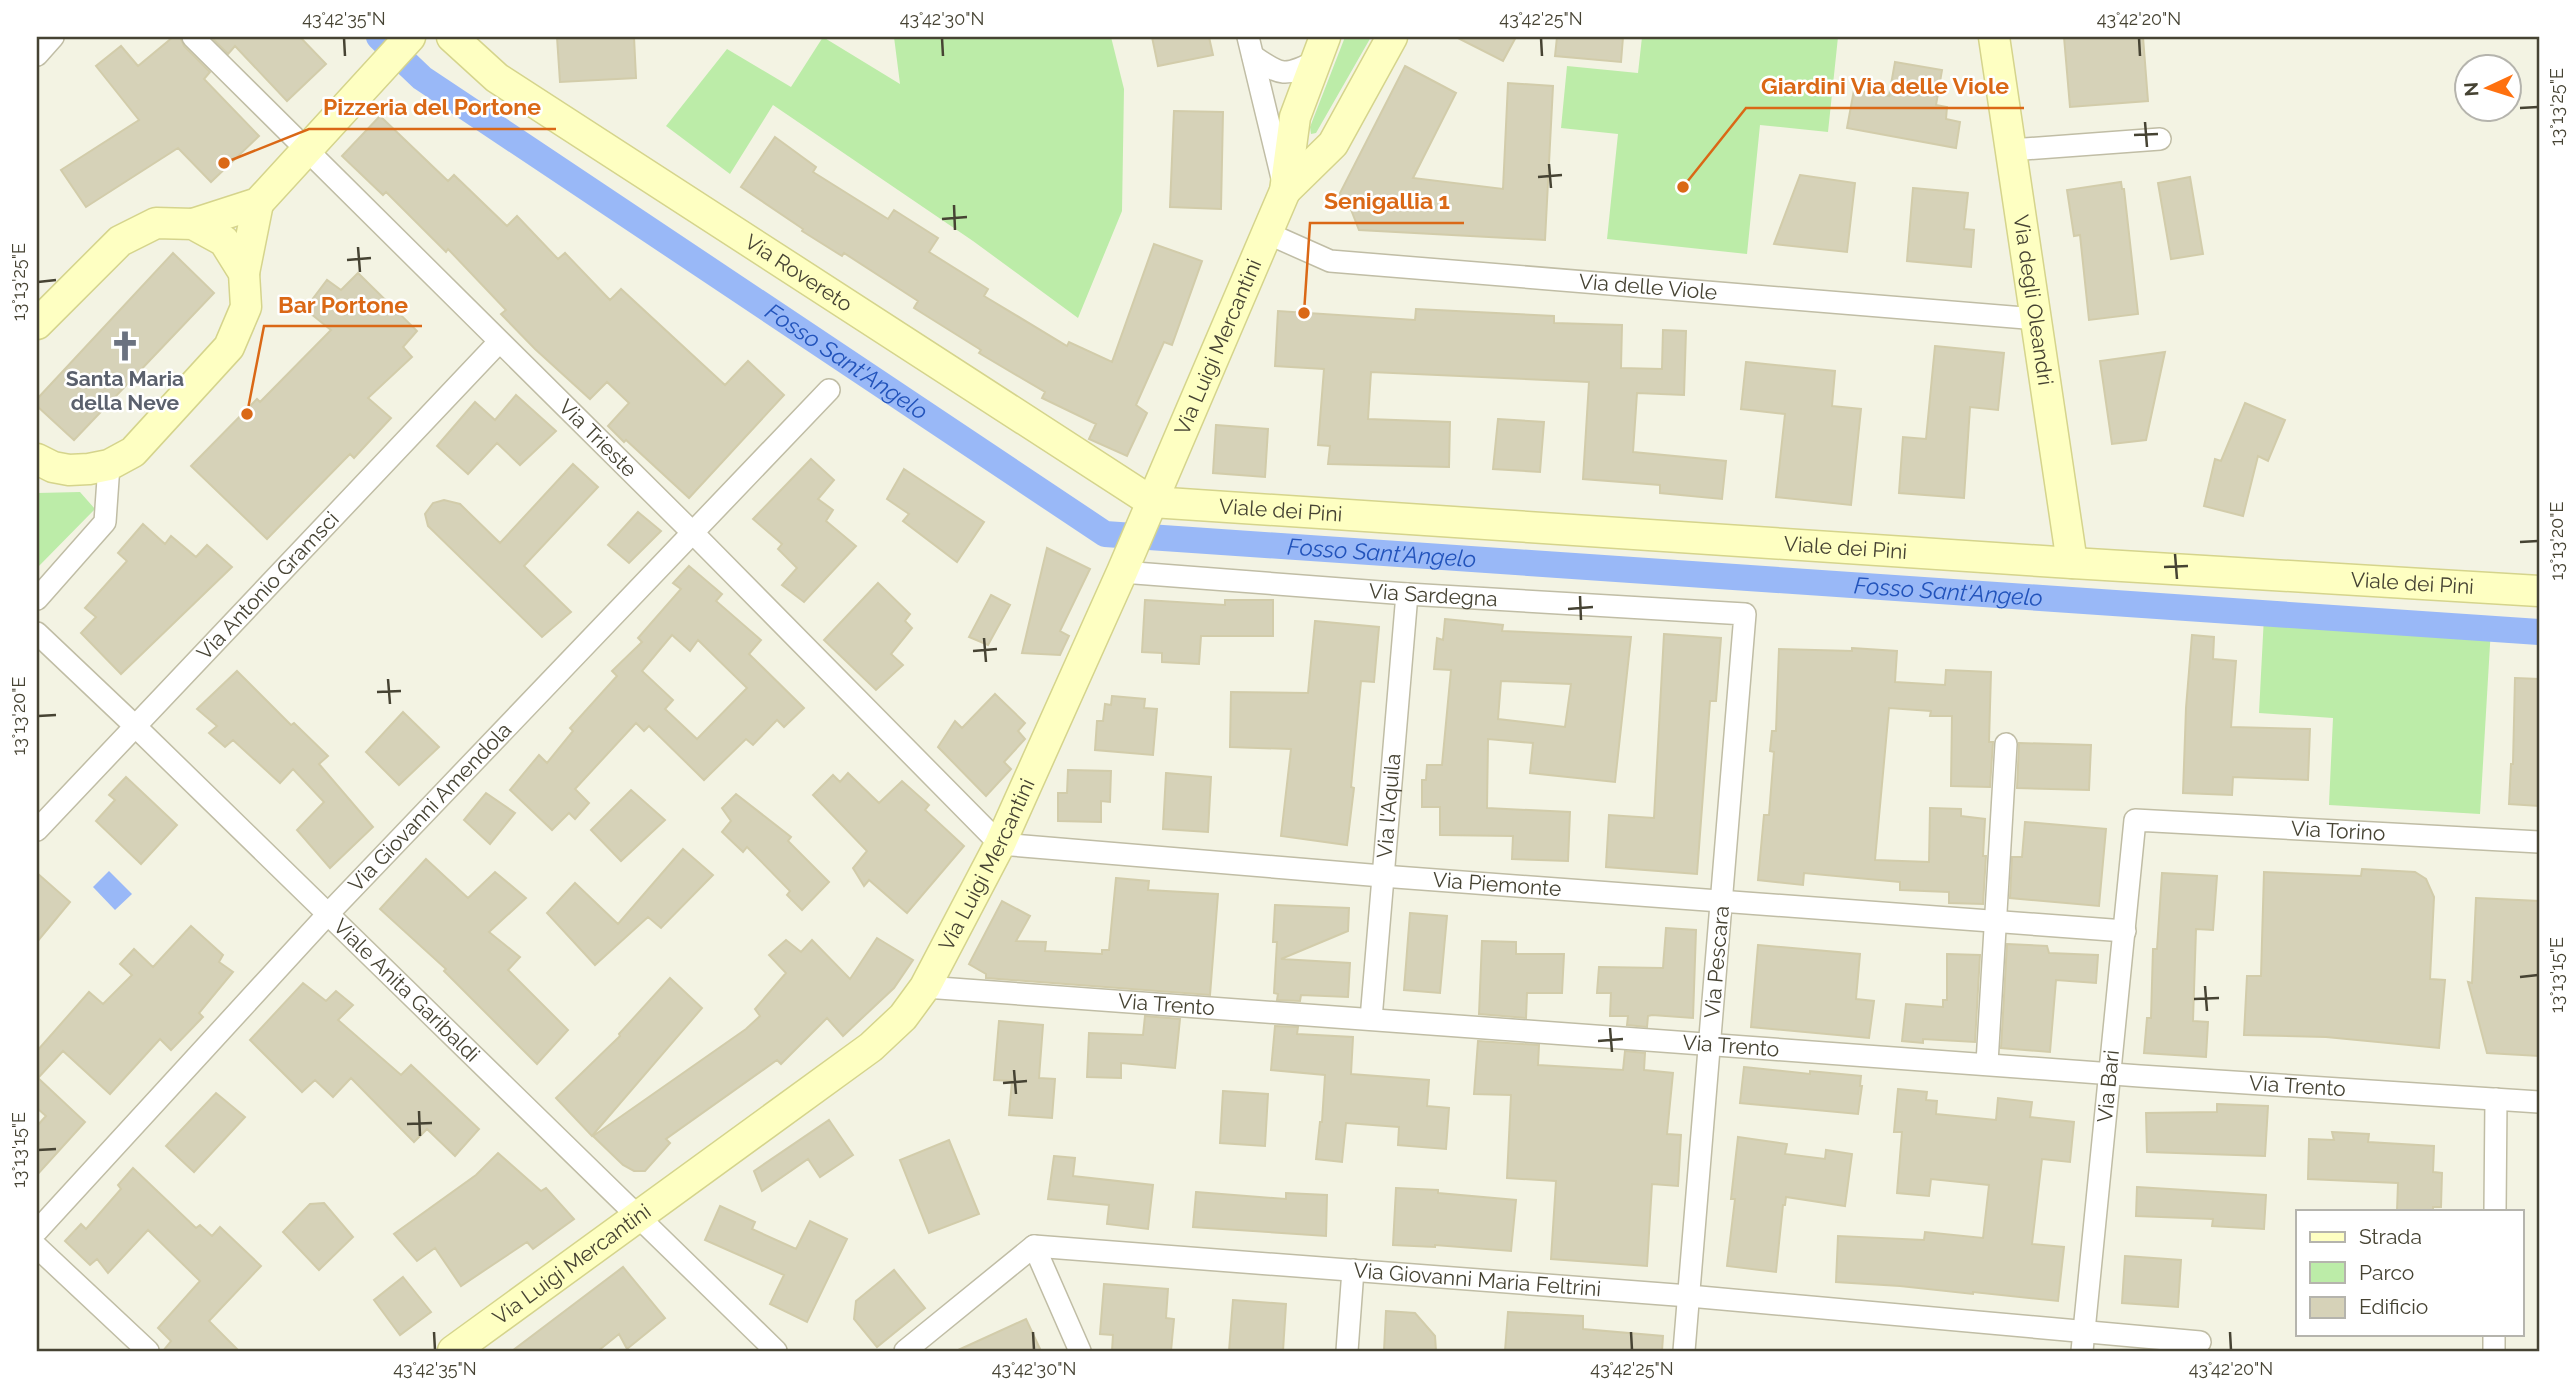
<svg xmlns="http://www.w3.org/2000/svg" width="2576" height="1388" viewBox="0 0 2576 1388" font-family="Raleway,sans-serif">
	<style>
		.green { fill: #bceca8 }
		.water { fill: #99b8f7 }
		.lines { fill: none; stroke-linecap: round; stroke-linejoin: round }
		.canal { stroke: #99b8f7; stroke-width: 26 }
		.building { fill: #d6d2b8; stroke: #d2ccaa; stroke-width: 2; fill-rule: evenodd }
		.street-casing { stroke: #c0bda5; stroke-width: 24 }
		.secondary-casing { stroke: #d5d48c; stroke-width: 33 }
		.street { stroke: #fff; stroke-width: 21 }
		.secondary { stroke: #feffc2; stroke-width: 30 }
		.ticks { fill: none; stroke: #464333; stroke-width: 2.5 }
		.labels { text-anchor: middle; stroke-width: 5; stroke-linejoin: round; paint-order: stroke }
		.street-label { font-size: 21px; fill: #464333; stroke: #fff }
		.worship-label { font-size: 21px; font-weight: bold; fill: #5b616d; stroke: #fff }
		.water-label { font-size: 23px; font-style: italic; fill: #2253bb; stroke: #fff }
		.leader { fill: none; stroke: #da6816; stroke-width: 2.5 }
		.callout-dot { fill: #da6816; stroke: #fff; stroke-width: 2.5 }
		.callout-label { font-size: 23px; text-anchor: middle; font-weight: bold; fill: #da6816; stroke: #fff; stroke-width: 5; stroke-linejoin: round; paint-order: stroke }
		.neatline { fill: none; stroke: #464333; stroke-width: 2.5 }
		.ticks-label { font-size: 18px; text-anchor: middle; fill: #464333 }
	</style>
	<rect width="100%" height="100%" fill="#f3f3e3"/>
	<path class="green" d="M823,37l77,47 -6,-47h217l13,52 -2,122 -44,107 -105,-77 -200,-136 -43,69 -64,-48 61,-77 64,38z
		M1345,37h26l-55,96 -5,1 -1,-7z
		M1642,37h196l-10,95 -68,-7 -13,129 -140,-15 11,-105 -57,-6 6,-62 71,7z
		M80,492l15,17 -58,59v-75z
		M2264,616l227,12 -11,186 -151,-9 4,-87 -74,-5z"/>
	<path class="water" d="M109,871l23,23 -17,16 -22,-23z"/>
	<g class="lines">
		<path class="canal" id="s1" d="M379,37l43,41 683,456 1434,98"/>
	</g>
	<path class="building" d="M173,37h7l4,9 26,26 -6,7 55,57 -48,46 -33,-34 -92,59 -25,-37 78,-50 -43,-54 25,-20 17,20z
		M211,37h89l26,27 -39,37 -52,-55 -7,8z
		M557,37h77l2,41 -76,4z
		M1152,37h57l4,18 -55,11z
		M1456,37h60l-13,24z
		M1557,37h66l-2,25 -66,-6z
		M2064,37h79l5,64 -78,6z
		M1895,62l47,8 -6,35 11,2 -1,12 14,3 -4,26 -109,-20 7,-38 35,6z
		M1405,66l51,27 -43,85 90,11 5,-106 45,3 -8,154 -186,-10 -11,-28 -10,-5z
		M1174,111l49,1 -2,97 -51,-2z
		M380,116l68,65 6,-6 53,51 10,-10 41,43 7,-6 45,47 11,-11 104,96 23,-24 36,34 -95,103 -63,-58 -2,2 -16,-16 21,-23 -22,-21 -17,17 -55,-50 -34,-35 5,-4 -58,-61 -2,3 -60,-60 -3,3 -41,-39z
		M775,137l41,30 -3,5 75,47 6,-9 44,28 -9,14 59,37 -4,7 83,50 2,-4 43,20 42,-118 48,17 -30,84 -8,-3 -28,63 11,8 -20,43 -38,-17 7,-15 -54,-26 3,-6 -66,-39 2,-3 -67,-42 4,-7 -74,-48 -2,3 -40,-25 1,-2 -62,-42z
		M1800,175l55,8 -8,69 -73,-8z
		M2190,177l13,77 -32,5 -13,-76z
		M2121,182l1,7h2l14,125 -49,6 -9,-85 -6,1 -7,-46z
		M1913,188l55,5 -4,36 10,1 -3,37 -64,-6z
		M173,253l41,40 -140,147 -37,-34v-7z
		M358,273l59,58 -14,16 9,10 -44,41 23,20 -37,40 -4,-4 -83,85 -76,-73 66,-67 3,3 71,-72 -26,-21 22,-29 14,10z
		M1416,309l138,7v7l68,2 -1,43 41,1 1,-39 23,1 -2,64 -47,-2 -4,59 93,9 -4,38 -62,-6v-8l-77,-6 6,-97 -218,-10 -3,47 82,3 -1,45 -121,-3 2,-18 -12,-1 6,-76 -49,-3 3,-55 137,9z
		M1935,346l69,7 -6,57 -28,-3 -6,91 -65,-5 4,-56 23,2z
		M2165,352l-19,88 -34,4 -12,-83z
		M1746,362l89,9 -3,35 29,3 -10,96 -75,-8 9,-83 -44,-5z
		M516,395l40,36 -36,34 -23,-22 -29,31 -31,-28 38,-44 20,18z
		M2245,403l40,17 -17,41 -10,-5 -15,60 -39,-10 11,-47 6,2z
		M1498,419l46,3 -4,50 -47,-3z
		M1216,425l52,4 -3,48 -52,-4z
		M811,459l23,21 -16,19 15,11 -7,11 30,25 -52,56 -22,-17 15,-17 -19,-19 4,-5 -29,-25z
		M573,464l25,23 -74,79 47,46 -29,25 -114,-111 -3,-12 8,-11 11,-3 16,4 40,39z
		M904,469l80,53 -27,40 -54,-41 6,-7 -22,-15z
		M638,512l23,19 -32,32 -21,-18z
		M143,524l22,20 6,-8 25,21 11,-12 25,22 -111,107 -40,-41 15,-16 -11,-9 42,-47 -9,-8z
		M1047,548l43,21 -30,62 9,5 -9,19 -38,-2z
		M689,566l33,28 -6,7 45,39 -12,14 55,54 -20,19 -7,-7 -24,25 -7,-6 -42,41 -55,-54 -5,5 -8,-8 -61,66 14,14 -14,16 -6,-6 -17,17 -42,-40 29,-35 8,8 26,-32 -3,-3 47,-52 -5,-5 30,-29 -4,-4 43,-49 -8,-6zM672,635l18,16 8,-11 49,48 -50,51 -32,-30 8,-9 -31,-29z
		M878,583l32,31 -5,7 7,7 -21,26 12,11 -27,25 -52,-50z
		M991,595l19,10 -22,40 -19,-8z
		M1145,600l80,5v-5h48v36h-72l-2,28 -37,-2v-9l-20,-1z
		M1445,619l58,6 -1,6 129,6 -16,145 -85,-9 3,-30 -45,-4 -1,69 83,4 -2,49 -56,-2 1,-23 -73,-1v-28h-18v-27h4l1,-15h15l9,-95 -17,-1 3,-31 6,2zM1501,681l70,3 -6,43 -67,-8z
		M1315,621l64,6 -5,55 -13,-1 -10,106 3,1 -7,57 -66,-9 10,-87 -61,-2 1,-55 77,1z
		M1664,634l57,4 -5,63h-6l-13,173 -91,-7 3,-52 45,3z
		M2192,635l22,2 -1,22 23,2 -5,66 79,2 -2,51 -75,-3 -1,18 -49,-2 3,-85z
		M1852,648l45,3 -2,31 50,3 1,-15 45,2 -2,70h4l-3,45 -39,-1 1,-70h-22l1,-5 -42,-3 -14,152 54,2 1,-54 31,1v7l24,3 -2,37h3l-3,48 -34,-1v-11l-49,-2v-8l-96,-9 -1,12 -45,-5 6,-65h5l5,-63 -4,-1 2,-20h4l3,-82 73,2z
		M237,671l54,54 3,-2 34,33 -9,8 54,63 -43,41 -33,-38 27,-28 -31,-33 -13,14 -47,-43 -8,7 -16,-14 8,-7 -20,-17z
		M2515,678l24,1v127l-30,-2 2,-40h2z
		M995,694l30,29 -7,8 7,8 -21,23 7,7 -25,27 -48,-49 17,-26 7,7z
		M1112,696l33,3 -1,9 13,1 -4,46 -58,-5 2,-29h6l2,-17 6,1z
		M403,712l36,35 -40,38 -33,-33z
		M2019,743l72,2 -2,45 -72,-2z
		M1068,770l43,1 -1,31 -9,-1v21l-43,-1v-28h9z
		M848,773l31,30 23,-22 27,24 -4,5 39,36 -57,67 -38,-33 -5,6 -11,-18 14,-17 -54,-56 20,-20 7,7z
		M1166,773l45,4 -3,55 -45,-3z
		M126,777l51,48 -36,39 -45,-43 19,-21 -6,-5z
		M631,790l34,30 -44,41 -30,-31z
		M486,793l29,20 -25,31 -26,-24z
		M736,794l55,43 -3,4 41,41 -27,28 -15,-15 3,-4 -43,-44 -4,5 -21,-20 9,-11 -9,-13z
		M2025,822l81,7 -7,77 -89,-8 2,-41h10z
		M683,849l30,26 -52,53 -13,-11 -53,48 -48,-52 28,-30 43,41z
		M426,859l42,39 27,-26 31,26 -37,34 31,25 -12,13 60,60 -31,34 -93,-93 2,-2 -66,-60z
		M2362,869l53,3 11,7 8,18 -4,82 15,1 -6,68 -113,-11 -82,-2 3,-59h14l3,-104 97,4z
		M37,873l33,29 -33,40z
		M2162,873l55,3 -4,54 -17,-1 -3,92 15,1 -2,35 -62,-4 3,-35h4l2,-69h4z
		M1116,878l33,3 -1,9 70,4 -8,101 -224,-17v-4l-17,-10 33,-63 28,15 -14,25 30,1 -1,9 57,3v-4h7z
		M2476,898l63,3v155l-52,-3 -19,-71 4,1z
		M1275,905l74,3 -1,23 -67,28 69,4 -2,34 -47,-2 -1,6 -23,-1 1,-6 -4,-1 3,-51h-4z
		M1410,913l37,3 -7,77 -36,-3z
		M191,926l32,29 -4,7 14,10 -34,41 4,4 -32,33 -11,-11 -50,55 -47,-43 -25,27 47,44 -48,53v-49l9,-10 -9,-8v-57l52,-59 14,12 29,-29 -12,-11 14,-15 19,18z
		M1666,928l30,2 -3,88 -41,-3 -4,1 -1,11 -20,-2 1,-9h-18l1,-23h-14l2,-26 64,1z
		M877,938l36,22 -19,28 -51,48 -16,-18 -46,46 -4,-4 -111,79 4,4 -25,28h-11l-11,-6 -30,-29 153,-107 14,-13 -5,-7 31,-36 -17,-18 17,-15 15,12 11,-12 38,39z
		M1482,941l34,1v12h48l-2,39h-35l-1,25 -47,-4z
		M2007,944l40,2 2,7 49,2 -2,28 -40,-3 -6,72 -49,-4z
		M1758,945l102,9 -4,45 18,2 -5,37 -118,-11z
		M1947,954l33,1 -5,87 -52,-3v4l-21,-2 4,-37 37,3v-7h4z
		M670,978l32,30 -110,128 -36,-38 64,-62 -1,-2z
		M303,983l23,18 10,-10 17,14 -15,15 63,55 10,-10 68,64 -24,27 -28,-27 -13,13 -63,-64 -18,19 -18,-17 -13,12 -52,-52z
		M1145,1016l35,3 -5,49 -54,-5v15l-34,-1 2,-44 54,2z
		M999,1021l44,4 -4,53 16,1 -3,39 -43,-3 3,-34 -18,-1z
		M1275,1026l23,1 -1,7 56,3 -2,37 78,6 -2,26 22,2 -3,41 -48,-4 1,-18 -53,-4 -4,39 -26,-3 4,-37h2l3,-47 -54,-5z
		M1478,1041l61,4 -1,20 85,5 2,-19 20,2 -1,17 29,3 -6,61 14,1 -3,51 -26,-2 -5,82 -96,-7 5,-78 -49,-3 4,-83 -37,-1z
		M1744,1067l66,7v-3l51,5 -1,10h2l-4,28 -118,-11z
		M1898,1089l29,3 -1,8 11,1 -1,13 60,6 2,-22 34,4 -2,15 44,5 -4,40 -28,-3 -10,85 32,3 -6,54 -85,-9v2l-73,-8 -64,-4 2,-46 86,4 1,-8 58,6 6,-53 -58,-6 -2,17 -32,-3 5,-61h-8z
		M1223,1091l45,3 -3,52 -45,-3z
		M216,1093l29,24 -51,55 -28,-26z
		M2217,1104l51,2 -3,50 -118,-4 -1,-39 71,-1z
		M829,1120l24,35 -33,22 -12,-18 -46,32 -8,-20z
		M2332,1132l37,2 -1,8 66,4 -1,26 9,1 -1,34h-8v4h-36l1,-28 -90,-4 1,-40 25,1z
		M1738,1137l49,7 -2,10 40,5 1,-9 26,4 -7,52 -59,-9 -1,8h-2l-7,67 -49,-6 8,-67h-4z
		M949,1140l30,74 -50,19 -29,-73z
		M498,1153l43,38 5,-3 28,31 -41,30 -6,-7 -66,44 -26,-38 -18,13 -23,-27 82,-59z
		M1054,1156l21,2 -2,18 80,9 -5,44 -41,-5 2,-19 -61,-6z
		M133,1168l63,60 4,-3 12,11 8,-9 41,39 -52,55 30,30h-76l8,-10 -13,-13 42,-47 -52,-51 -40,43 -11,-14 -7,6 -25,-24 16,-17 5,5 35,-40 -3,-4z
		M2137,1187l129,8 -2,34 -52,-3 1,-7 -77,-3z
		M1396,1188l42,2v3l78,7 -5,51 -76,-6v2l-42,-2z
		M1196,1192l90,7v-6l41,2 -1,41 -133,-9z
		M324,1203l29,34 -34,33 -36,-38 27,-28z
		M720,1206l35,16 -3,7 44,20 14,-28 37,18 -40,83 -37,-18 14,-29 -79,-35z
		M2125,1256l56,4 -3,47 -56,-4z
		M623,1267l42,51 -38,31 -8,-15 -21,17h-86z
		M894,1270l31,38 -48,39 -23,-28 2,-18z
		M403,1277l28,35 -31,23 -26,-35z
		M1104,1284l64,5 -2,29 8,1 -3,32h-59l1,-16 -13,-1z
		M1233,1300l53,4 -3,47h-54z
		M1386,1311l29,2 20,23 1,15h-52z
		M1508,1312l75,4v13l80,7 -1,15h-157z
		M1026,1319l15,32h-85z"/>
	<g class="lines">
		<g class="street-casing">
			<g id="street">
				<path id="s2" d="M193,37l500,496 307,311 382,32 743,55"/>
				<path d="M1248,37l34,141"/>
				<path d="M37,55l16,-18"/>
				<path d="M1253,56c28,20 32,21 63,5"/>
				<path d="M2011,150l149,-11"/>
				<path id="s3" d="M1267,233l63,28 707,58"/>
				<path id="s4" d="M1122,572l285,22 338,20 -61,737"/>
				<path d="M37,599l68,-77 4,-57"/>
				<path id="s5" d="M37,633l97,92 642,626"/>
				<path id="s6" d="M37,830l462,-488"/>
				<path id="s7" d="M925,987l1215,89 399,26"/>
				<path id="s8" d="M1371,1019l36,-425"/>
				<path d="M1987,1063l19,-319"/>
				<path d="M2495,1211l1,-112"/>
				<path id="s9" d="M37,1231l290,-316 502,-525"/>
				<path d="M1034,1246l46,105"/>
				<path d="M37,1247l111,104"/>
				<path id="s10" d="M905,1351l129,-105 655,50 511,46"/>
				<path d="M1347,1351l6,-81"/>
				<path id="s11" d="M2082,1351l53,-531 404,22"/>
				<path d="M2494,1351v-17"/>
			</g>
		</g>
		<g class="secondary-casing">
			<g id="secondary">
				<path id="s12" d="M452,37l45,41 655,424 920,61 467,28"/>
				<path id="s13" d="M1994,37l78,526"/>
				<path d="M1285,191l48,-47 59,-107"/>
				<path d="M193,224l65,-21 152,-166"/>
				<path d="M244,273l14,-70"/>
				<path d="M37,324l83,-83 36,-18 37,1 31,17 20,32 2,34 -17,40 -96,105 -24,13 -20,4 -20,1 -16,-3 -16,-8"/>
				<path id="s14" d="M453,1351l418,-304 32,-30 22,-30 75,-143 122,-272 145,-339 18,-42 10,-74 30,-80"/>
			</g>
		</g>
		<use href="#street" class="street"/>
		<use href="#secondary" class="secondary"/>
	</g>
	<path class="ticks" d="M344,38l1,18M942,38l1,18M1541,38l1,18M2139,38l1,18M2520,108l18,-1M2145,122l2,25M2134,135l24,-1M1549,164l2,24M1538,177l24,-2M954,205l1,25M942,219l25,-2M358,247l2,25M347,260l24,-2M38,282l18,-2M2520,542l18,-1M2175,554l2,25M2164,567l24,-1M1580,596l1,24M1568,609l25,-2M984,638l2,24M973,651l24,-2M388,679l2,25M377,692l24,-1M38,716l18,-1M2520,977l18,-2M2205,986l2,25M2194,999l25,-1M1610,1028l2,24M1598,1041l25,-2M1014,1070l2,24M1003,1083l24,-2M419,1111l1,25M407,1124l25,-1M38,1150l18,-1M434,1332l1,18M1033,1332l1,18M1631,1332l1,18M2230,1332l1,18"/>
	<defs>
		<g id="church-bare" transform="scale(2.415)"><path d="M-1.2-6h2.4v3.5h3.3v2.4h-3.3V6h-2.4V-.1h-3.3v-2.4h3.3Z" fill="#6b7280" stroke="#fff" stroke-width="2.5" paint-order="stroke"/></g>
	</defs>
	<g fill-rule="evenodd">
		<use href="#church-bare" x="125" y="346"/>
	</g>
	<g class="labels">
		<g class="street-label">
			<text dy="7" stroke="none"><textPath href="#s12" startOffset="420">Via Rovereto</textPath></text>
			<text dy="7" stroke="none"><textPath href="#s3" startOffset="388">Via delle Viole</textPath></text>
			<text dy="7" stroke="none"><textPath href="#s13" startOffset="266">Via degli Oleandri</textPath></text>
			<text dy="7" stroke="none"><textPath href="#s14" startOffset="1302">Via Luigi Mercantini</textPath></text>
			<text dy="7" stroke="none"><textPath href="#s2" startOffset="570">Via Trieste</textPath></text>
			<text dy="7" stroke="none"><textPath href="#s12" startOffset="970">Viale dei Pini</textPath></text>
			<text dy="7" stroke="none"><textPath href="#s12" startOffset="1536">Viale dei Pini</textPath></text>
			<text dy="7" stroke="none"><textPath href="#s12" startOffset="2104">Viale dei Pini</textPath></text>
			<text dy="7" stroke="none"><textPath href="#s6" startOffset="336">Via Antonio Gramsci</textPath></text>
			<text dy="7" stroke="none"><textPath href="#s4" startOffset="312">Via Sardegna</textPath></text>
			<text dy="7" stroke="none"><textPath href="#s8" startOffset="214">Via l'Aquila</textPath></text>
			<text dy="7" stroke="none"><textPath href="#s9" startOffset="578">Via Giovanni Amendola</textPath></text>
			<text dy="7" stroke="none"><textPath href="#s11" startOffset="737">Via Torino</textPath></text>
			<text dy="7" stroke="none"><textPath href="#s14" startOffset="735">Via Luigi Mercantini</textPath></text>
			<text dy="7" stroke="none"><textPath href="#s2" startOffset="1640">Via Piemonte</textPath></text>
			<text transform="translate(1717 962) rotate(-85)" y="7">Via Pescara</text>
			<text dy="7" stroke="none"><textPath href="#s5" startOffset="514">Viale Anita Garibaldi</textPath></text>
			<text dy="7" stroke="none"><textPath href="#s7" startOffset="242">Via Trento</textPath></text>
			<text dy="7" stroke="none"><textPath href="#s7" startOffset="808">Via Trento</textPath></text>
			<text dy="7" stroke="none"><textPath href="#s11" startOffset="266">Via Bari</textPath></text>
			<text dy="7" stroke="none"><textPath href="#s7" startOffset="1376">Via Trento</textPath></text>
			<text dy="7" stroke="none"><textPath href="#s14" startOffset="147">Via Luigi Mercantini</textPath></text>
			<text dy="7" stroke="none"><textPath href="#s10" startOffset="611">Via Giovanni Maria Feltrini</textPath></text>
		</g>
		<g class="worship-label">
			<text x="125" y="386">Santa Maria<tspan x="125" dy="24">della Neve</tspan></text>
		</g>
		<g class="water-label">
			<text dy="8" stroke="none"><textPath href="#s1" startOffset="570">Fosso Sant'Angelo</textPath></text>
			<text dy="8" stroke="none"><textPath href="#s1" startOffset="1158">Fosso Sant'Angelo</textPath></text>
			<text dy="8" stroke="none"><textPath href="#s1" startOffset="1726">Fosso Sant'Angelo</textPath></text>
		</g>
	</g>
	<path class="leader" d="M1683 187L1746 108H2024M224 163L309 129H556M1304 313L1310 223H1464M247 414L264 326H422"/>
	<g class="callout-dot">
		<circle cx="1683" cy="187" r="7"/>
		<circle cx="224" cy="163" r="7"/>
		<circle cx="1304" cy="313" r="7"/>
		<circle cx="247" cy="414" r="7"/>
	</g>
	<g class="callout-label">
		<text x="1885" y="94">Giardini Via delle Viole</text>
		<text x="432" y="115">Pizzeria del Portone</text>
		<text x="1387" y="209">Senigallia 1</text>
		<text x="343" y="313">Bar Portone</text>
	</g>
	<rect width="2576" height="1388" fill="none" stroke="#ffffff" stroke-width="77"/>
	<rect x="2296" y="1210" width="228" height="126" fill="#ffffff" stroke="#b5b4ad" stroke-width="2"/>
	<rect x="2310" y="1232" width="35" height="10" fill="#feffc2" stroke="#b5b4ad" stroke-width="2"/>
	<text x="2359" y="1244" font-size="21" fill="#464333">Strada</text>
	<rect x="2310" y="1262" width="35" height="21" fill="#bceca8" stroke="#b5b4ad" stroke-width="2"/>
	<text x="2359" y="1280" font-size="21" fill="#464333">Parco</text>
	<rect x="2310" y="1297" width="35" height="21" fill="#d6d2b8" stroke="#b5b4ad" stroke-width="2"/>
	<text x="2359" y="1314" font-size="21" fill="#464333">Edificio</text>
	<g transform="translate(2488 88) rotate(266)"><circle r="33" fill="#ffffff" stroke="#b5b4ad" stroke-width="2"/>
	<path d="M0-5L12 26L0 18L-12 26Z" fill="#ff710f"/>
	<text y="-10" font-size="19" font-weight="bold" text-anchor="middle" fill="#464333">N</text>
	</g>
	<rect x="38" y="38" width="2500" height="1312" class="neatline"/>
	<g class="ticks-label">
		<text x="344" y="25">43°42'35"N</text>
		<text x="942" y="25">43°42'30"N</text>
		<text x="1541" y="25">43°42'25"N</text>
		<text x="2139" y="25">43°42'20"N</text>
		<text transform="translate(2557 107) rotate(-90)" y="6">13°13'25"E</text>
		<text transform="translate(19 282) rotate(-90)" y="6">13°13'25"E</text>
		<text transform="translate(2557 541) rotate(-90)" y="6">13°13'20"E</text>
		<text transform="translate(19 716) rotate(-90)" y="6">13°13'20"E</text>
		<text transform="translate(2557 975) rotate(-90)" y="6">13°13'15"E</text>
		<text transform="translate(19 1150) rotate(-90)" y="6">13°13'15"E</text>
		<text x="435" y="1375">43°42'35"N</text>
		<text x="1034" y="1375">43°42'30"N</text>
		<text x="1632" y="1375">43°42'25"N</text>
		<text x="2231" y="1375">43°42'20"N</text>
	</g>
</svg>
